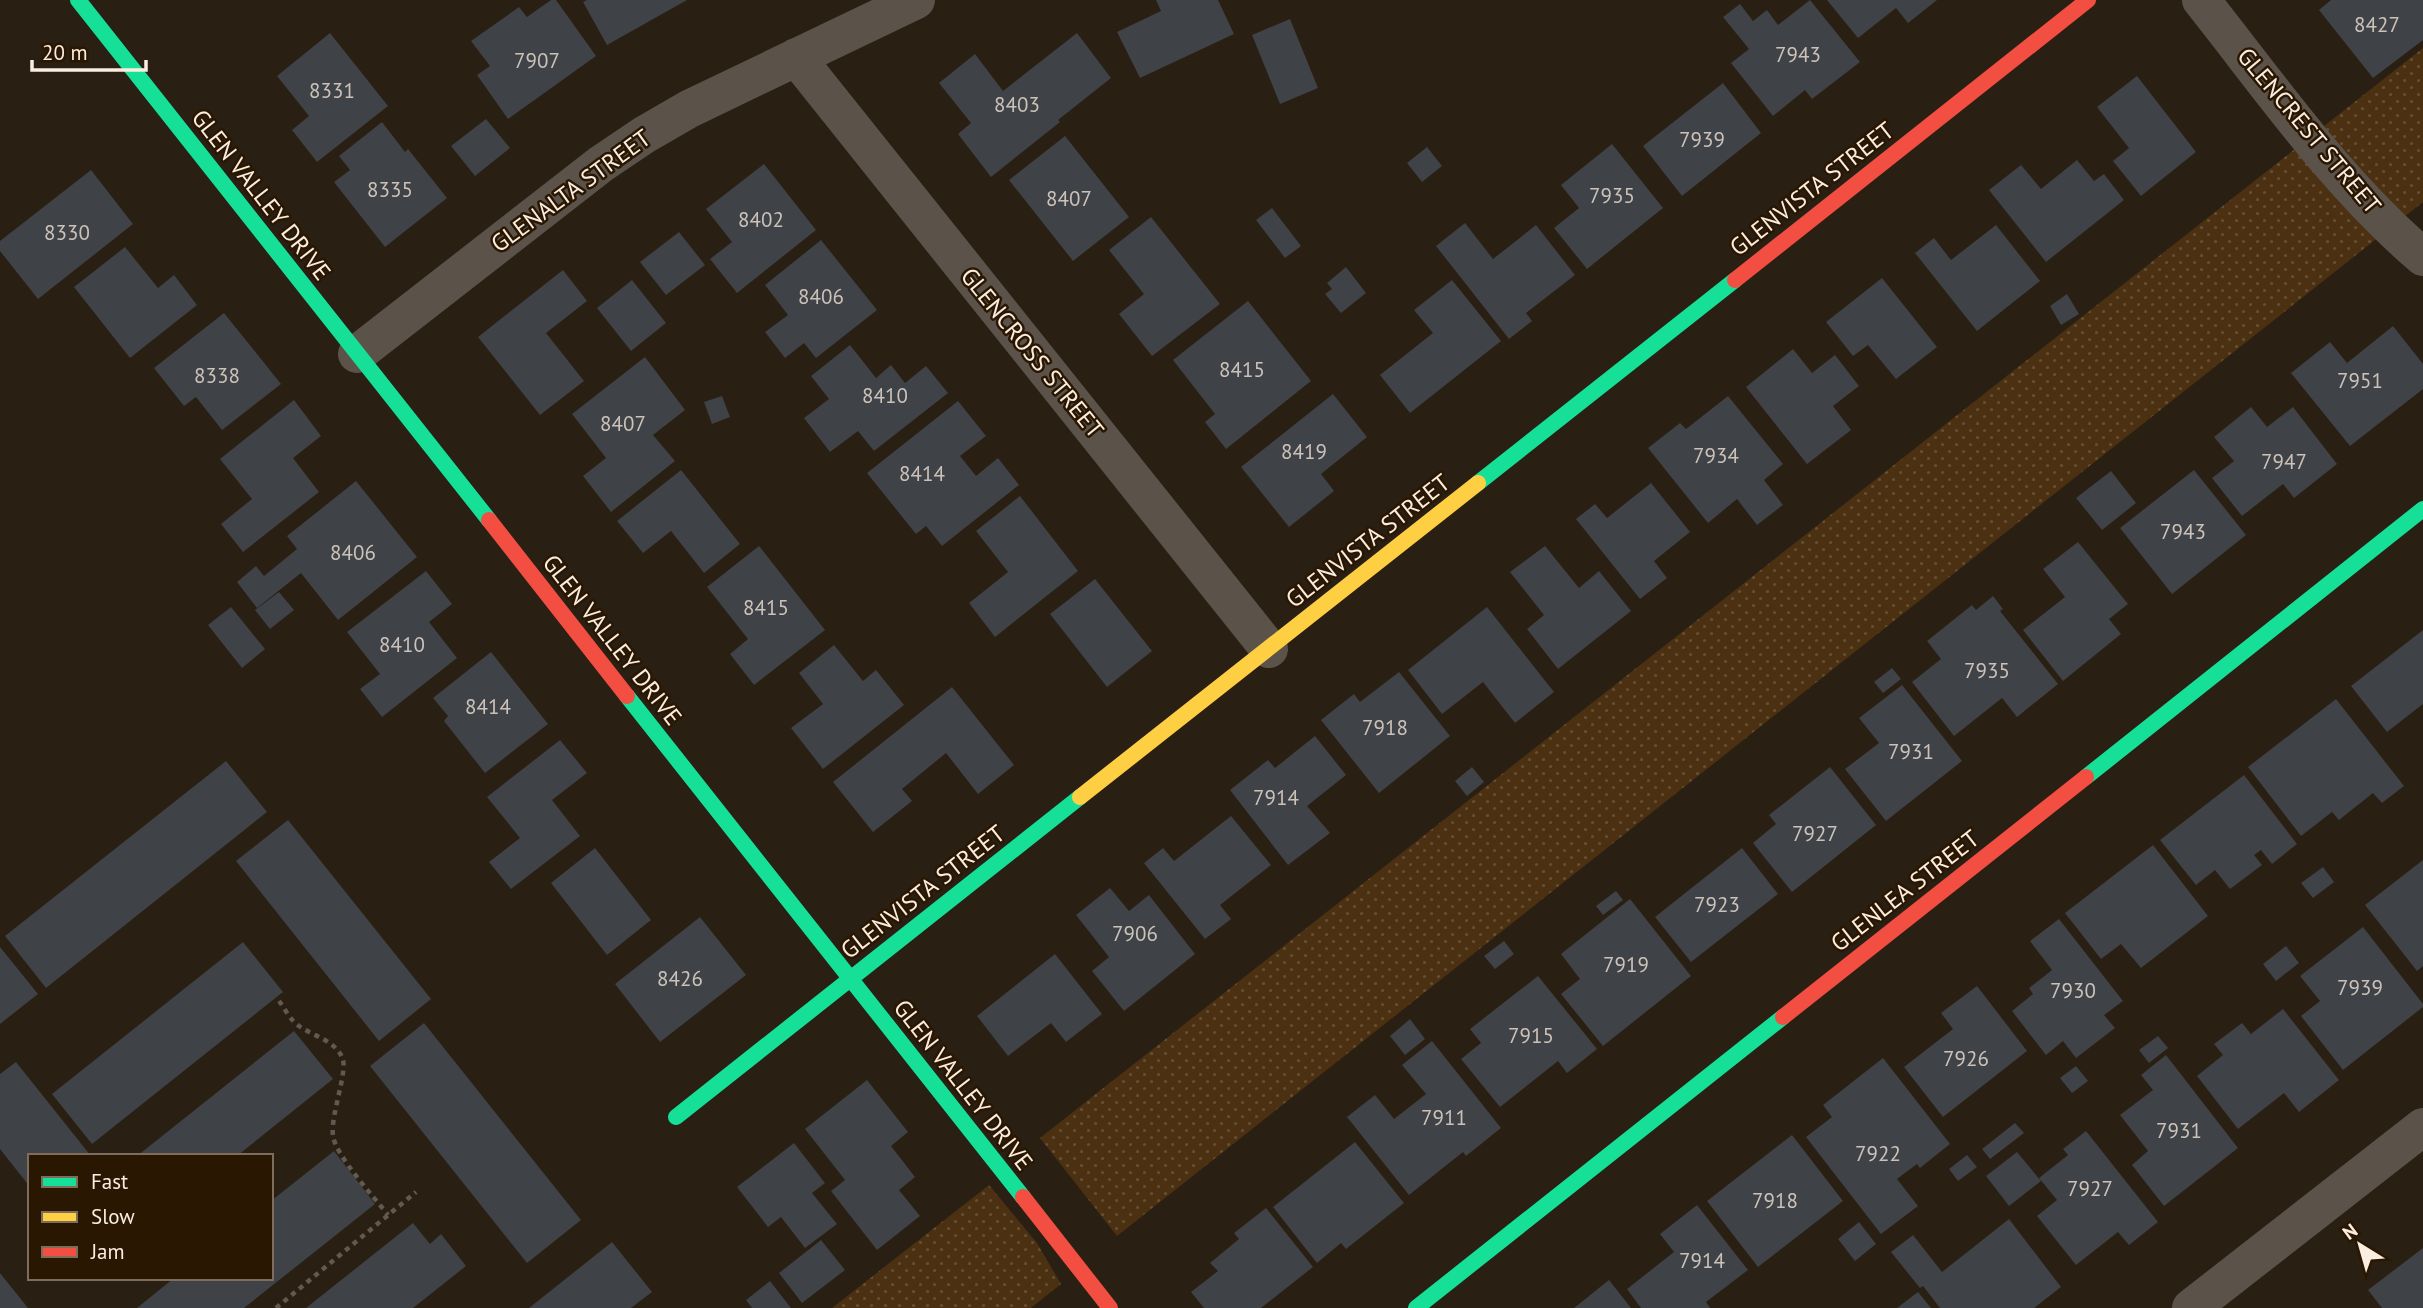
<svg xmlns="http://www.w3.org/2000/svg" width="2423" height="1308" viewBox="0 0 2423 1308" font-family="'PT Sans',sans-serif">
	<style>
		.grass { fill: url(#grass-dots) }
		.building { fill: #3f4246 }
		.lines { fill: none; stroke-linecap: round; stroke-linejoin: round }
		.path { stroke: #625a51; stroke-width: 4.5; stroke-dasharray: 5 5; stroke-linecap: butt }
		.street { stroke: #5b534a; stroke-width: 38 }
		.fast { stroke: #16e098; stroke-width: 16 }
		.slow { stroke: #ffcf43; stroke-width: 16 }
		.jam { stroke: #f24e42; stroke-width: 16 }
		.labels { text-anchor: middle; stroke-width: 5; stroke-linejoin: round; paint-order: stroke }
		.number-label { font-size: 21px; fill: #ccc2ba }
		.street-label { font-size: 24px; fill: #fbede0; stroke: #2a1702 }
	</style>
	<defs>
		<pattern id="grass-dots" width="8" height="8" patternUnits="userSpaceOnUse" patternTransform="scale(1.75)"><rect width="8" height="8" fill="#4b3011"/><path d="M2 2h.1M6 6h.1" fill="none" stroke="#664e33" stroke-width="1.8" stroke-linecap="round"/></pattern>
	</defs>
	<rect width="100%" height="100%" fill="#2a1f13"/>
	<path class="grass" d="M2423,48v154l-1306,1034 -77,-98z
		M989,1185l48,58 24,41 -30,24h-199z"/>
	<path class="building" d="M551,0h5l40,56 -88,63 -31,-44 13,-9 -19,-25 48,-34 8,10z
		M587,0h100l-80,45 -24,-43z
		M1156,0h62l16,34 -94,44 -23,-46 44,-21z
		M1810,0l50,62 -48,37 -7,-9 -32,26 -42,-53 18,-14 -26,-32 17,-13 13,17 14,-11 11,15z
		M1827,0h110l-29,23 -12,-15 -38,30z
		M2331,0h92v40l-50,38 -54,-68z
		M1290,19l28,69 -38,16 -28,-69z
		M330,33l58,73 -71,56 -25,-32 17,-14 -32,-40z
		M1077,33l34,45 -53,42 2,2 -69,55 -33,-43 13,-11 -32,-40 36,-29 28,37z
		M2137,76l59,76 -55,44 -28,-35 16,-13 -32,-41z
		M1723,83l38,50 -79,63 -39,-50z
		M486,119l24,29 -35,28 -24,-30z
		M382,122l23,30 3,-3 39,49 -62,49 -51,-65 16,-12 -11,-14z
		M1065,136l64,81 -56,44 -64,-81z
		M1612,144l51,64 -76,61 -33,-41 25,-20 -18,-23z
		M1427,147l15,19 -20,16 -15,-19z
		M2077,160l17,21 10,-7 20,26 -78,62 -57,-72 32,-25 20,24z
		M764,164l52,66 -79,63 -27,-34 22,-17 -26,-33z
		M91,170l42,54 -95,75 -38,-48v-10z
		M1272,208l29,38 -16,12 -29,-38z
		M1151,217l69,87 -68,52 -33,-42 25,-20 -35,-44z
		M1465,223l28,36 43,-34 39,50 -49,38 6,8 -23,18 -73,-93z
		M1996,225l44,56 -63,50 -62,-78 19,-15 17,22z
		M679,232l26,33 -39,30 -26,-33z
		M821,240l56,70 -61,48 -12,-15 -19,15 -20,-26 23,-17 -23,-30z
		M125,247l33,41 16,-13 23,30 -67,53 -56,-71z
		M1346,267l20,26 -25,20 -16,-19 7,-5 -5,-6z
		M563,270l24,31 -41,32 38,48 -44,34 -62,-78z
		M1882,278l55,69 -41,32 -28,-34 -15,11 -27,-34z
		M632,280l34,43 -35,28 -34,-43z
		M1452,280l49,61 -91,72 -30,-38 53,-42 -19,-23z
		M2067,294l12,20 -18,11 -11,-19z
		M1248,301l63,80 -85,68 -21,-27 10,-8 -42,-54z
		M224,313l57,71 -59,46 -26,-33 -12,9 -30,-38z
		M2393,326l30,38v25l-73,57 -59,-73 39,-31 17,21z
		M850,345l26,33 15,-13 14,18 21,-17 22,27 -74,58 -16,-20 -28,21 -26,-34 25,-19 -18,-23z
		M1793,349l19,24 23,-18 24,31 -26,20 18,24 -44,34 -61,-77z
		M645,357l40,53 -32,25 22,26 -64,51 -28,-36 23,-18 -34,-44z
		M1333,394l34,43 -46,37 13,17 -45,36 -48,-60z
		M722,396l8,21 -18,7 -8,-22z
		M1728,396l55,68 -19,16 19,25 -26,20 -20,-26 -29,24 -60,-75 32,-25 6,6z
		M294,400l27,36 -28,22 26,34 -76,60 -22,-28 31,-25 -32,-40z
		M958,401l28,35 -26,20 16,20 22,-18 21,27 -77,61 -16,-20 -10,8 -49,-61z
		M2251,407l16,20 26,-20 44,57 -43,34 -11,-14 -41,32 -30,-38 22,-17 -20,-24z
		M681,470l59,74 -36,29 -33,-42 -28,22 -26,-32z
		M2194,470l52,65 -74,59 -52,-66z
		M2111,471l25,32 -34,27 -26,-32z
		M356,481l61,76 -79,63 -37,-47 -44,35 -20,-26 19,-16 8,10 33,-27 -10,-13z
		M1651,483l39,49 -36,29 13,17 -27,21 -64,-80 19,-15 12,14z
		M1020,496l58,75 -83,66 -26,-34 39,-31 -32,-41z
		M2078,542l50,62 -19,15 12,15 -58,47 -40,-51 42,-33 -22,-28z
		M759,546l66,84 -71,55 -24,-31 18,-15 -41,-52z
		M1545,546l34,42 20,-17 32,40 -73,58 -31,-40 17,-14 -34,-43z
		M426,571l26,33 -23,18 28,36 -75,59 -22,-28 20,-15 -33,-42z
		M1095,579l57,72 -45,36 -57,-73z
		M279,592l15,18 -24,19 -15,-19z
		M1993,596l10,13 -3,2 58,73 -41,33 -15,-19 -48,38 -42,-54 29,-23 -14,-18 45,-36 4,5z
		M231,607l34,42 -23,19 -34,-43z
		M1487,607l67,85 -39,31 -32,-41 -41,32 -34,-44z
		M2423,630v74l-36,28 -36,-46z
		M834,645l29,36 13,-11 28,35 -81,64 -32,-41 32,-24 -24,-31z
		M491,652l57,72 -63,49 -41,-52 4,-5 -15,-18z
		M1892,668l9,11 -18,14 -9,-11z
		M1399,672l51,64 -71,57 -58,-73 33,-26 6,8z
		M1902,685l60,76 -76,60 -41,-52 34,-26 -20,-25z
		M952,687l62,78 -36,29 -32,-41 -44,36 10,12 -39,31 -40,-50z
		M2336,699l68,87 -22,17 -9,-10 -34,27 -7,-8 -31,24 -53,-69z
		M1315,736l31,39 -39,31 23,27 -42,32 -58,-75 38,-30 7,8z
		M560,740l27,33 -35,27 28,36 -69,53 -22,-27 31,-24 -33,-41z
		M226,761l41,51 -221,176 -41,-52z
		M1472,767l12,15 -17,14 -12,-15z
		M1830,767l46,58 -84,67 -39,-49 23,-19 -7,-9z
		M2244,775l53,69 -25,20 -11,-14 -7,5 8,10 -32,24 -15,-19 -19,15 -36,-45z
		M1231,816l40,49 -51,40 11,14 -26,20 -61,-76 19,-15 11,13z
		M288,820l143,179 -52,42 -143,-180z
		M2153,845l55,71 -67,52 -20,-24 -20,15 -36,-46z
		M595,848l56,72 -44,35 -56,-72z
		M1742,848l36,46 -87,68 -36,-45z
		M2423,860v106l-6,5 -52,-66z
		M2323,867l11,15 -21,16 -12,-15z
		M1110,888l19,23 20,-16 46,59 -71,57 -32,-40 17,-14 -33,-42z
		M1616,891l7,9 -20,15 -7,-9z
		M1630,899l61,77 -88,70 -42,-52 19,-15 -19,-25z
		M700,917l46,58 -86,67 -45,-58z
		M2059,919l64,82 -19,14 11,13 -39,30 -13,-17 -17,14 -34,-44 21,-17 -4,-6 23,-18 -22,-29z
		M2363,927l60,77v3l-80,63 -42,-54 19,-15 -20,-25z
		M1504,941l10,13 -19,15 -11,-13z
		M243,942l40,50 -191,152 -40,-50z
		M2286,946l13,17 -23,18 -13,-17z
		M0,947l38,47 -38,30z
		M1055,954l47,60 -36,28 -15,-19 -43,33 -31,-40z
		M1538,976l59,73 -30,24 -9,-12 -58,46 -39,-48 20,-16 -11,-14z
		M1977,986l50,65 -84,66 -39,-50 49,-38 -12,-16z
		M2283,1009l56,71 -40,32 -15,-19 -46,36 -41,-53 26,-21 -9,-11 28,-21 9,11z
		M1410,1019l15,20 -20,16 -15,-19z
		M424,1023l157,197 -54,43 -157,-197z
		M294,1031l39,48 -96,77h-100z
		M2158,1036l10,12 -19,15 -10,-13z
		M1432,1041l69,87 -35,28 -3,-4 -54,43 -62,-78 28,-22 19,24 32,-25 -24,-29z
		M2166,1055l72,93 -74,58 -32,-41 16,-14 -28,-36 33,-25 -12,-15z
		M1883,1058l67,86 -30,24 -3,-4 -20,15 21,27 -37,28 -75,-97 26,-20 -9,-12z
		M16,1062l75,94h-61v31l-30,-38v-75z
		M2076,1066l12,15 -16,12 -12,-15z
		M867,1080l41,52 -17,14 24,31 -16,13 21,26 -43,34 -46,-59 14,-11 -40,-51z
		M2015,1123l9,10 -34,26 -8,-10z
		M2086,1131l72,91 -29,23 -11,-13 -42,33 -39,-49 20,-16 -18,-22 29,-23 -5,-6z
		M1792,1135l51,66 -85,66 -51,-66z
		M1355,1142l49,61 -58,46 -5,-6 -24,20 -44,-56z
		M794,1143l31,40 -13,10 25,31 -32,24 -24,-31 -13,10 -31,-40z
		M334,1151l41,53 -131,104h-107l37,-30h97v-77z
		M2017,1152l24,29 -32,25 -23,-30z
		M1967,1155l10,12 -19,14 -9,-12z
		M1697,1205l51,65 -42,32 4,6h-69l-14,-19 47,-37 -14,-18z
		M1266,1208l47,59 -52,41h-57l-13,-16 27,-21 -8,-8 29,-24 -5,-6z
		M2009,1219l52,68 -27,21h-94l-17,-22 -3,2 -29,-36 22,-17 29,37z
		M1859,1222l17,22 -21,17 -17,-22z
		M413,1223l17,21 11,-10 25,32 -53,42h-107z
		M821,1240l24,30 -43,33 -23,-30z
		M612,1242l40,50 -21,16h-102z
		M2423,1248v60h-41l-14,-18z
		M0,1273l28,35h-28z
		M1609,1280l22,28h-57z
		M770,1281l21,27h-39l-6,-8z
		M1918,1292l13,16h-34z"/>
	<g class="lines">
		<path class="path" d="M279,1001c6,8 12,20 20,25 14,10 35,14 43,31 7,13 -12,58 -9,79 3,20 41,61 55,79
			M276,1308l140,-116"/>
		<path class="street" d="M2201,0c70,88 136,184 222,257
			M796,57l473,592
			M357,354l244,-190 43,-29 45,-26 227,-109
			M2191,1308l232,-181"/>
		<path class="fast" d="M78,0l411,520
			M1478,483l257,-203
			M627,696l396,501
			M2086,777l337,-268
			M676,1117l404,-320
			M1416,1308l367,-291"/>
		<path class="slow" d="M1080,797l398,-314"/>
		<path class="jam" d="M1735,280l353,-280
			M489,520l138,176
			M1783,1017l303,-240
			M1023,1197l87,111"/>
	</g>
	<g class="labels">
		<g class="number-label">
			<text x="2377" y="32">8427</text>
			<text x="1798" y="62">7943</text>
			<text x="537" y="68">7907</text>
			<text x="332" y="98">8331</text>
			<text x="1017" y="112">8403</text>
			<text x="1702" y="147">7939</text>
			<text x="390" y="197">8335</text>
			<text x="1612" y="203">7935</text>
			<text x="1069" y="206">8407</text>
			<text x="761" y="227">8402</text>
			<text x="67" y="240">8330</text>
			<text x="821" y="304">8406</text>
			<text x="1242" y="377">8415</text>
			<text x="217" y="383">8338</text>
			<text x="2360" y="388">7951</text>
			<text x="885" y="403">8410</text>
			<text x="623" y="431">8407</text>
			<text x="1304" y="459">8419</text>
			<text x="1716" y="463">7934</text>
			<text x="2284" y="469">7947</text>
			<text x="922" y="481">8414</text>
			<text x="2183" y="539">7943</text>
			<text x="353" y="560">8406</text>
			<text x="766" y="615">8415</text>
			<text x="402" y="652">8410</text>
			<text x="1987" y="678">7935</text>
			<text x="488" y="714">8414</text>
			<text x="1385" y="735">7918</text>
			<text x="1911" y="759">7931</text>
			<text x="1276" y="805">7914</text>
			<text x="1815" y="841">7927</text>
			<text x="1717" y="912">7923</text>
			<text x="1135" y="941">7906</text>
			<text x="1626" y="972">7919</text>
			<text x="680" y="986">8426</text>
			<text x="2360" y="995">7939</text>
			<text x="2073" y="998">7930</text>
			<text x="1531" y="1043">7915</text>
			<text x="1966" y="1066">7926</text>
			<text x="1444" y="1125">7911</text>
			<text x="2179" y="1138">7931</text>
			<text x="1878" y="1161">7922</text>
			<text x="2090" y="1196">7927</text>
			<text x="1775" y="1208">7918</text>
			<text x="1702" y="1268">7914</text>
		</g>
		<g class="street-label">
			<text transform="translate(2309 131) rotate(50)" y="8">GLENCREST STREET</text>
			<text transform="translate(1812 189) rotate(-38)" y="8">GLENVISTA STREET</text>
			<text transform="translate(571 191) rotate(-36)" y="8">GLENALTA STREET</text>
			<text transform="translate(261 195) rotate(52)" y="8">GLEN VALLEY DRIVE</text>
			<text transform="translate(1032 353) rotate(51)" y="8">GLENCROSS STREET</text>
			<text transform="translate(1368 541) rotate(-38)" y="8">GLENVISTA STREET</text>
			<text transform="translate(612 640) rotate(52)" y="8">GLEN VALLEY DRIVE</text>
			<text transform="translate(1905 891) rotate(-38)" y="8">GLENLEA STREET</text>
			<text transform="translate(923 892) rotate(-38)" y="8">GLENVISTA STREET</text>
			<text transform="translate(963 1085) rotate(52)" y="8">GLEN VALLEY DRIVE</text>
		</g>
	</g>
	<rect x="28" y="1154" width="245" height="126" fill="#2a1702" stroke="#7e6d5b" stroke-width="2"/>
	<rect x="42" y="1177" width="35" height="10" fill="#16e098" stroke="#7e6d5b" stroke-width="2"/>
	<text x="91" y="1189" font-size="21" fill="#fbede0">Fast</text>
	<rect x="42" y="1212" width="35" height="10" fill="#ffcf43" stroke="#7e6d5b" stroke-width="2"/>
	<text x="91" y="1224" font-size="21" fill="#fbede0">Slow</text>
	<rect x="42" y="1247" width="35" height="10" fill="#f24e42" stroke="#7e6d5b" stroke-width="2"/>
	<text x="91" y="1259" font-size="21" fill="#fbede0">Jam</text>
	<g transform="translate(2360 1245) rotate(323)" stroke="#2a1702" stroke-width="5" paint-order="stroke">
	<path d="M0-5L12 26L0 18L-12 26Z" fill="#fbede0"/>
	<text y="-10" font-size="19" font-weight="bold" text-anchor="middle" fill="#fbede0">N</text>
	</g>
	<path d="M32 60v10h114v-10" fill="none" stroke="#fbede0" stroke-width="3.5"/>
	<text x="42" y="60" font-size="21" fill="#fbede0" stroke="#2a1702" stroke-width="5" paint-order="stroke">20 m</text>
</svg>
